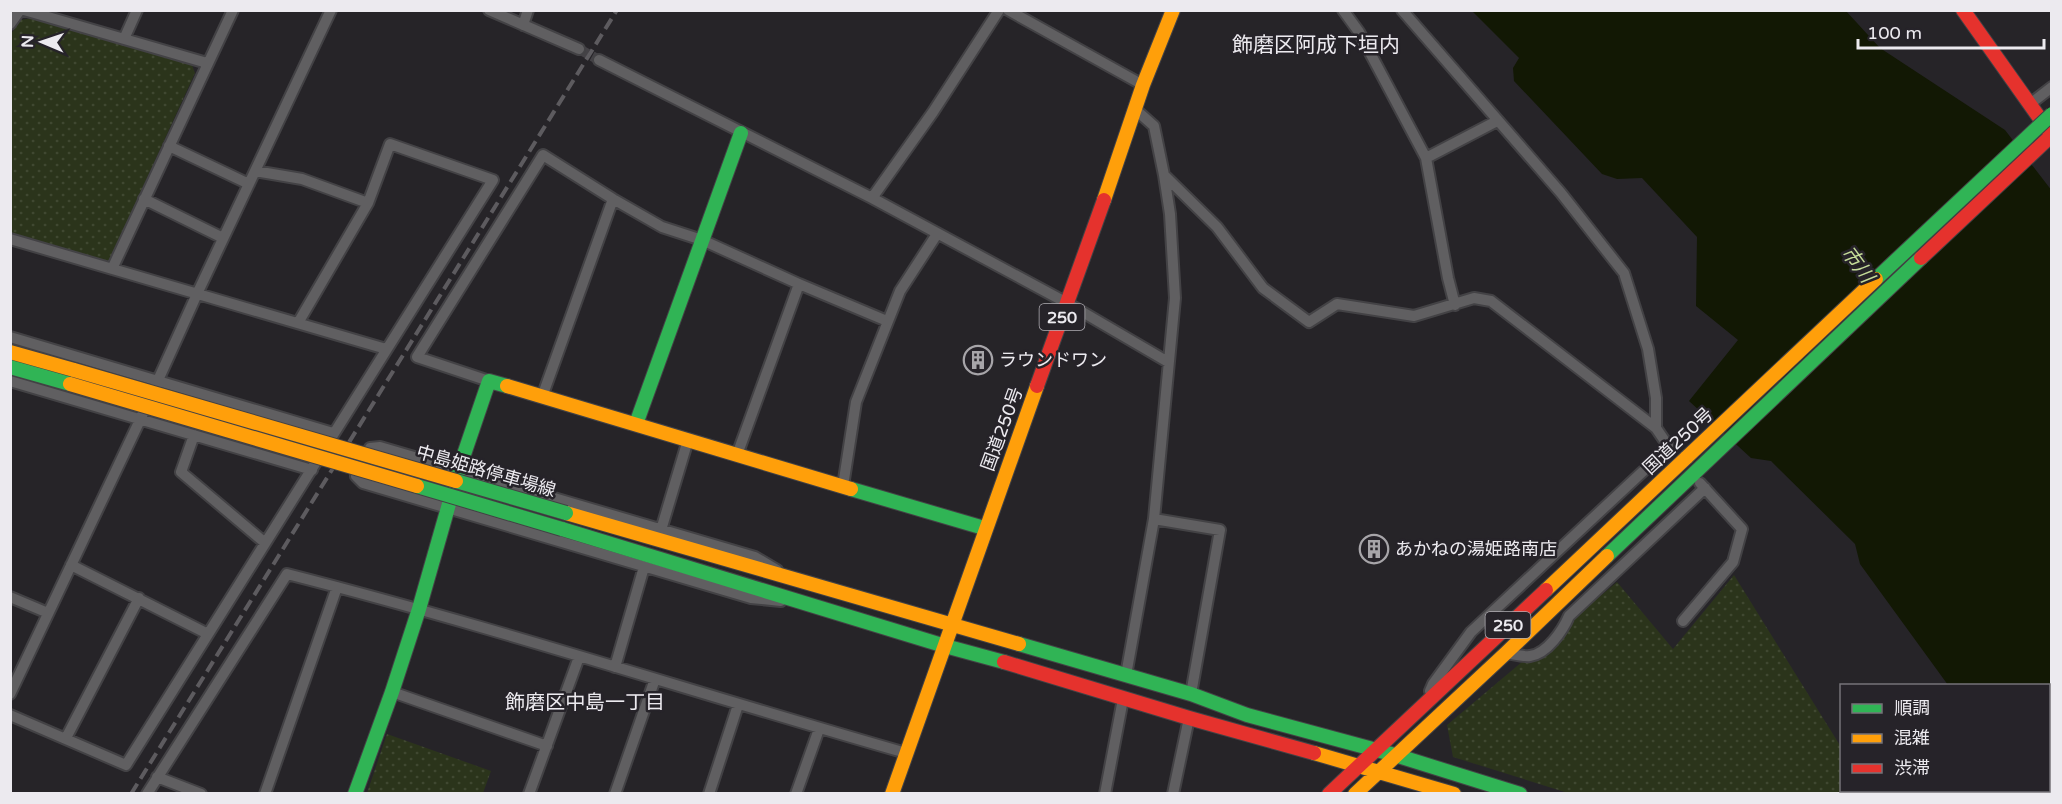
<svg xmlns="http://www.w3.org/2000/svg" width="2062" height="804" viewBox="0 0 2062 804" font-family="'Varela Round','Noto Sans JP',sans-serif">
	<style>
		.park { fill: url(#park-dots) }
		.water { fill: #121804 }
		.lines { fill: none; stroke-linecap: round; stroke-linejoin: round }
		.street-tunnel { stroke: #444246; stroke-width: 10; stroke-dasharray: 10 5; stroke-linecap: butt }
		.street-casing { stroke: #434245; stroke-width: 14 }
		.fast-casing { stroke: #434245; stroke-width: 16 }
		.slow-casing { stroke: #434245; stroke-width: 16 }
		.jam-casing { stroke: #434245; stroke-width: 16 }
		.street { stroke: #605f61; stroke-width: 10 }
		.fast { stroke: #30b455; stroke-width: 14 }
		.slow { stroke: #ff9f0a; stroke-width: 14 }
		.jam { stroke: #e5322d; stroke-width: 14 }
		.rail { stroke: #5d5b5f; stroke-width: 4; stroke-dasharray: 12 6; stroke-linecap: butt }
		.fast-bridge-casing { stroke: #434245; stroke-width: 16; stroke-linecap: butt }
		.slow-bridge-casing { stroke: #434245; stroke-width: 16; stroke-linecap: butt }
		.fast-bridge { stroke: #30b455; stroke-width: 14 }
		.slow-bridge { stroke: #ff9f0a; stroke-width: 14 }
		.labels { text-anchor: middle; stroke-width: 5; stroke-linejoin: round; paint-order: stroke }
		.shield { fill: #262329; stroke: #b1aeb4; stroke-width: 1.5 }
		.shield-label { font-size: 16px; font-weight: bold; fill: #eceaef }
		.poi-label { font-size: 18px; fill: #eceaef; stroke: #262329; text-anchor: start }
		.street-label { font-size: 18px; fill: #eceaef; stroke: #262329 }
		.water-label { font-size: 20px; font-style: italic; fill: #c4dc98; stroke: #262329 }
		.neighbourhood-label { font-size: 20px; fill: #eceaef; stroke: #262329 }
		.quarter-label { font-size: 21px; fill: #eceaef; stroke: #262329 }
	</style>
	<defs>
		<pattern id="park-dots" width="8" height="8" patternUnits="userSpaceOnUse" patternTransform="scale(1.5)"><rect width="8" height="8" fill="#2b341b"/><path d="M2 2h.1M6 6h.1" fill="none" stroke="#404831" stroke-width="1.8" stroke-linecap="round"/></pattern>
	</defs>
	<rect width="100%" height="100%" fill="#262428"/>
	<path class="park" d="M31,18l161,47 3,8 -86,188 -7,2 -91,-27 -1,-201 11,-15z
		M1734,575l107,172 1,43 27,1 2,2h-303l-115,-36 -6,-32 170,-143 56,67z
		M387,734l104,37 -8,22h-116z"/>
	<path class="water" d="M1472,11h374l34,37 125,82 47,61 -1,602h-27l-2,-2 26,-1v-104l-100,-1 -88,-121 -5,-20 -84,-83 -20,-3 -62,-57 49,-61 -42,-34 1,-69 -55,-59 -25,1 -15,-5 -88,-93 -1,-13 6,-10z"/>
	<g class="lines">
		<path class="street-tunnel" d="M579,49l20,11"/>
		<g class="street-casing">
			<path id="street" d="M24,10l183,53
				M489,10l90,39
				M1008,10l135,75
				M1343,10l16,22 67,126 22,120 7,27
				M1402,10l159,183 63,80 24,76 8,49v30
				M10,24l10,-14
				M523,25l5,-15
				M124,39l13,-29
				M599,60l273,138 195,105 101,59
				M2030,104l22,-17
				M1136,110l18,16 10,49 53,52 46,61 46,34 28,-18 77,12 60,-18 17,3 165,127 15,22
				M169,146l80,38
				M1426,158l71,-37
				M255,171l47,8 66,24
				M872,198l61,-86 66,-102
				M144,199l79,39
				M10,239l376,110
				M112,269l121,-259
				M10,337l323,96
				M10,381l302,89
				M489,381l-72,-24 126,-202 70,44 49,28 40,13 97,44 88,37
				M542,397l71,-198
				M194,435l-13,37 83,70
				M737,455l62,-171
				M843,486l13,-84 44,-111 37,-57
				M1154,519l66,11 -29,164
				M661,530l27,-90
				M71,565l137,69
				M777,570l-22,-13 -375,-110 -10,1 -14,28 7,7 388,115 30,3
				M10,597l38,16
				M1683,621l50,-59 9,-33 -42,-46
				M1506,653c7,1 17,4 24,3 17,-2 33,-26 39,-40l136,-128
				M615,667l29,-100
				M1126,675l28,-156 21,-221 -5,-84 -6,-39
				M1430,691l3,-7 38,-52 197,-184
				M392,692l155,54
				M10,694l130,-274 57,-126 134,-284
				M10,715l116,50 367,-585 -103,-36 -22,59 -70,120
				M66,738l73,-140
				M157,777l44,17
				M147,794l140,-220c208,53 412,120 619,179
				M265,794l72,-207
				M529,794l50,-137
				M615,794l40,-115
				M709,794l29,-89
				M796,794l23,-65
				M1105,794l18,-95
				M1173,794l16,-76"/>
		</g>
		<g class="fast-casing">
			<path id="fast" d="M10,367l60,17
				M636,424l105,-291
				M851,489l133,39
				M562,529l383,117 59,16
				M1607,556l314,-298
				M1019,644l172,50 56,21 148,40 125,39
				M355,794l37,-102 27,-83 40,-140 30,-88 18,5"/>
		</g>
		<g class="slow-casing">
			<path id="slow" d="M1104,200l39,-115 30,-75
				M10,352l64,18
				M507,386l344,103
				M566,513l453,131
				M1546,590l141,-133
				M1314,753l140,41
				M892,794l145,-408
				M1355,794l151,-141 101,-97"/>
		</g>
		<g class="jam-casing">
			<path id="jam" d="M1963,10l85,120
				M1921,258l131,-123
				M1037,386l67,-186
				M1004,662l185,56 125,35
				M1329,794l217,-204"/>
		</g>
		<use href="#street" class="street"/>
		<use href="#fast" class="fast"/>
		<use href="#slow" class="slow"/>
		<use href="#jam" class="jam"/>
		<path class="rail" d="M131,794l486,-784"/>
		<g class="fast-bridge-casing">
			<path id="fast-bridge" d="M1876,279l176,-165
				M456,481l110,32
				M417,486l145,43"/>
		</g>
		<g class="slow-bridge-casing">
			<path id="slow-bridge" d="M74,370l382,111
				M70,384l347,102
				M1687,457l189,-178"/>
		</g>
		<use href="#fast-bridge" class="fast-bridge"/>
		<use href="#slow-bridge" class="slow-bridge"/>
	</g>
	<defs>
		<g id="building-ring" transform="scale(1.5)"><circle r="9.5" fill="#262329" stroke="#a7a5a9" stroke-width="1.5"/><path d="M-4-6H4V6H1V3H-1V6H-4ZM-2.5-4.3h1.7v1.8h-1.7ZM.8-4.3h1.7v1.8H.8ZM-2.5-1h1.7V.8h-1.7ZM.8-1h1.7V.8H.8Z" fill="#a7a5a9"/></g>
	</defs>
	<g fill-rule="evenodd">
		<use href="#building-ring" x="978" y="360"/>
		<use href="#building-ring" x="1374" y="549"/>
	</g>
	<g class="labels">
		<g class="shield">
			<rect x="1039.5" y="304" width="45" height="26" rx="4.5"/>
			<rect x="1485.5" y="612" width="45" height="26" rx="4.5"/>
		</g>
		<g class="shield-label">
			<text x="1062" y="323">250</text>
			<text x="1508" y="631">250</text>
		</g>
		<g class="poi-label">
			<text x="999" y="366">ラウンドワン</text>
			<text x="1395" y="555">あかねの湯姫路南店</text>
		</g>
		<g class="street-label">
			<text transform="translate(1002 429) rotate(-70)" y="6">国道250号</text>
			<text transform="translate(1678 441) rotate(-43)" y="6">国道250号</text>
			<text transform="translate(486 471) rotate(16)" y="6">中島姫路停車場線</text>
		</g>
		<g class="water-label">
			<text transform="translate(1858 264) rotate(54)" y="7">市川</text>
		</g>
		<g class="neighbourhood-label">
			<text x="585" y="709">飾磨区中島一丁目</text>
		</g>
		<g class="quarter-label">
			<text x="1316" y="52">飾磨区阿成下垣内</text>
		</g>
	</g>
	<rect width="2062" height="804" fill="none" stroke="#eceaef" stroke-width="24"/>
	<rect x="1840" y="684" width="210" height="108" fill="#262329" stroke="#757378" stroke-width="1.5"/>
	<rect x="1852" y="704" width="30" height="9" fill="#30b455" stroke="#757378" stroke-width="1.5"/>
	<text x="1894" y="714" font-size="18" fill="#eceaef">順調</text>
	<rect x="1852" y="734" width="30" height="9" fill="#ff9f0a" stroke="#757378" stroke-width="1.5"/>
	<text x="1894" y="744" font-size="18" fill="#eceaef">混雑</text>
	<rect x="1852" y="764" width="30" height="9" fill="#e5322d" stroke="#757378" stroke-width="1.5"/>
	<text x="1894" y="774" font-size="18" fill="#eceaef">渋滞</text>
	<g transform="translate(42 42) rotate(272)" stroke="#262329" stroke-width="4.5" paint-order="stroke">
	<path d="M0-4.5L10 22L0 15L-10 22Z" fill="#eceaef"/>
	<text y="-9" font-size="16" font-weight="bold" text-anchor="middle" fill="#eceaef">N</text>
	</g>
	<path d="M1858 39v9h186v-9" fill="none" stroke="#eceaef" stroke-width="3"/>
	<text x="1867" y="39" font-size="18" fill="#eceaef" stroke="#262329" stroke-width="4.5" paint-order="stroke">100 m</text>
</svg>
